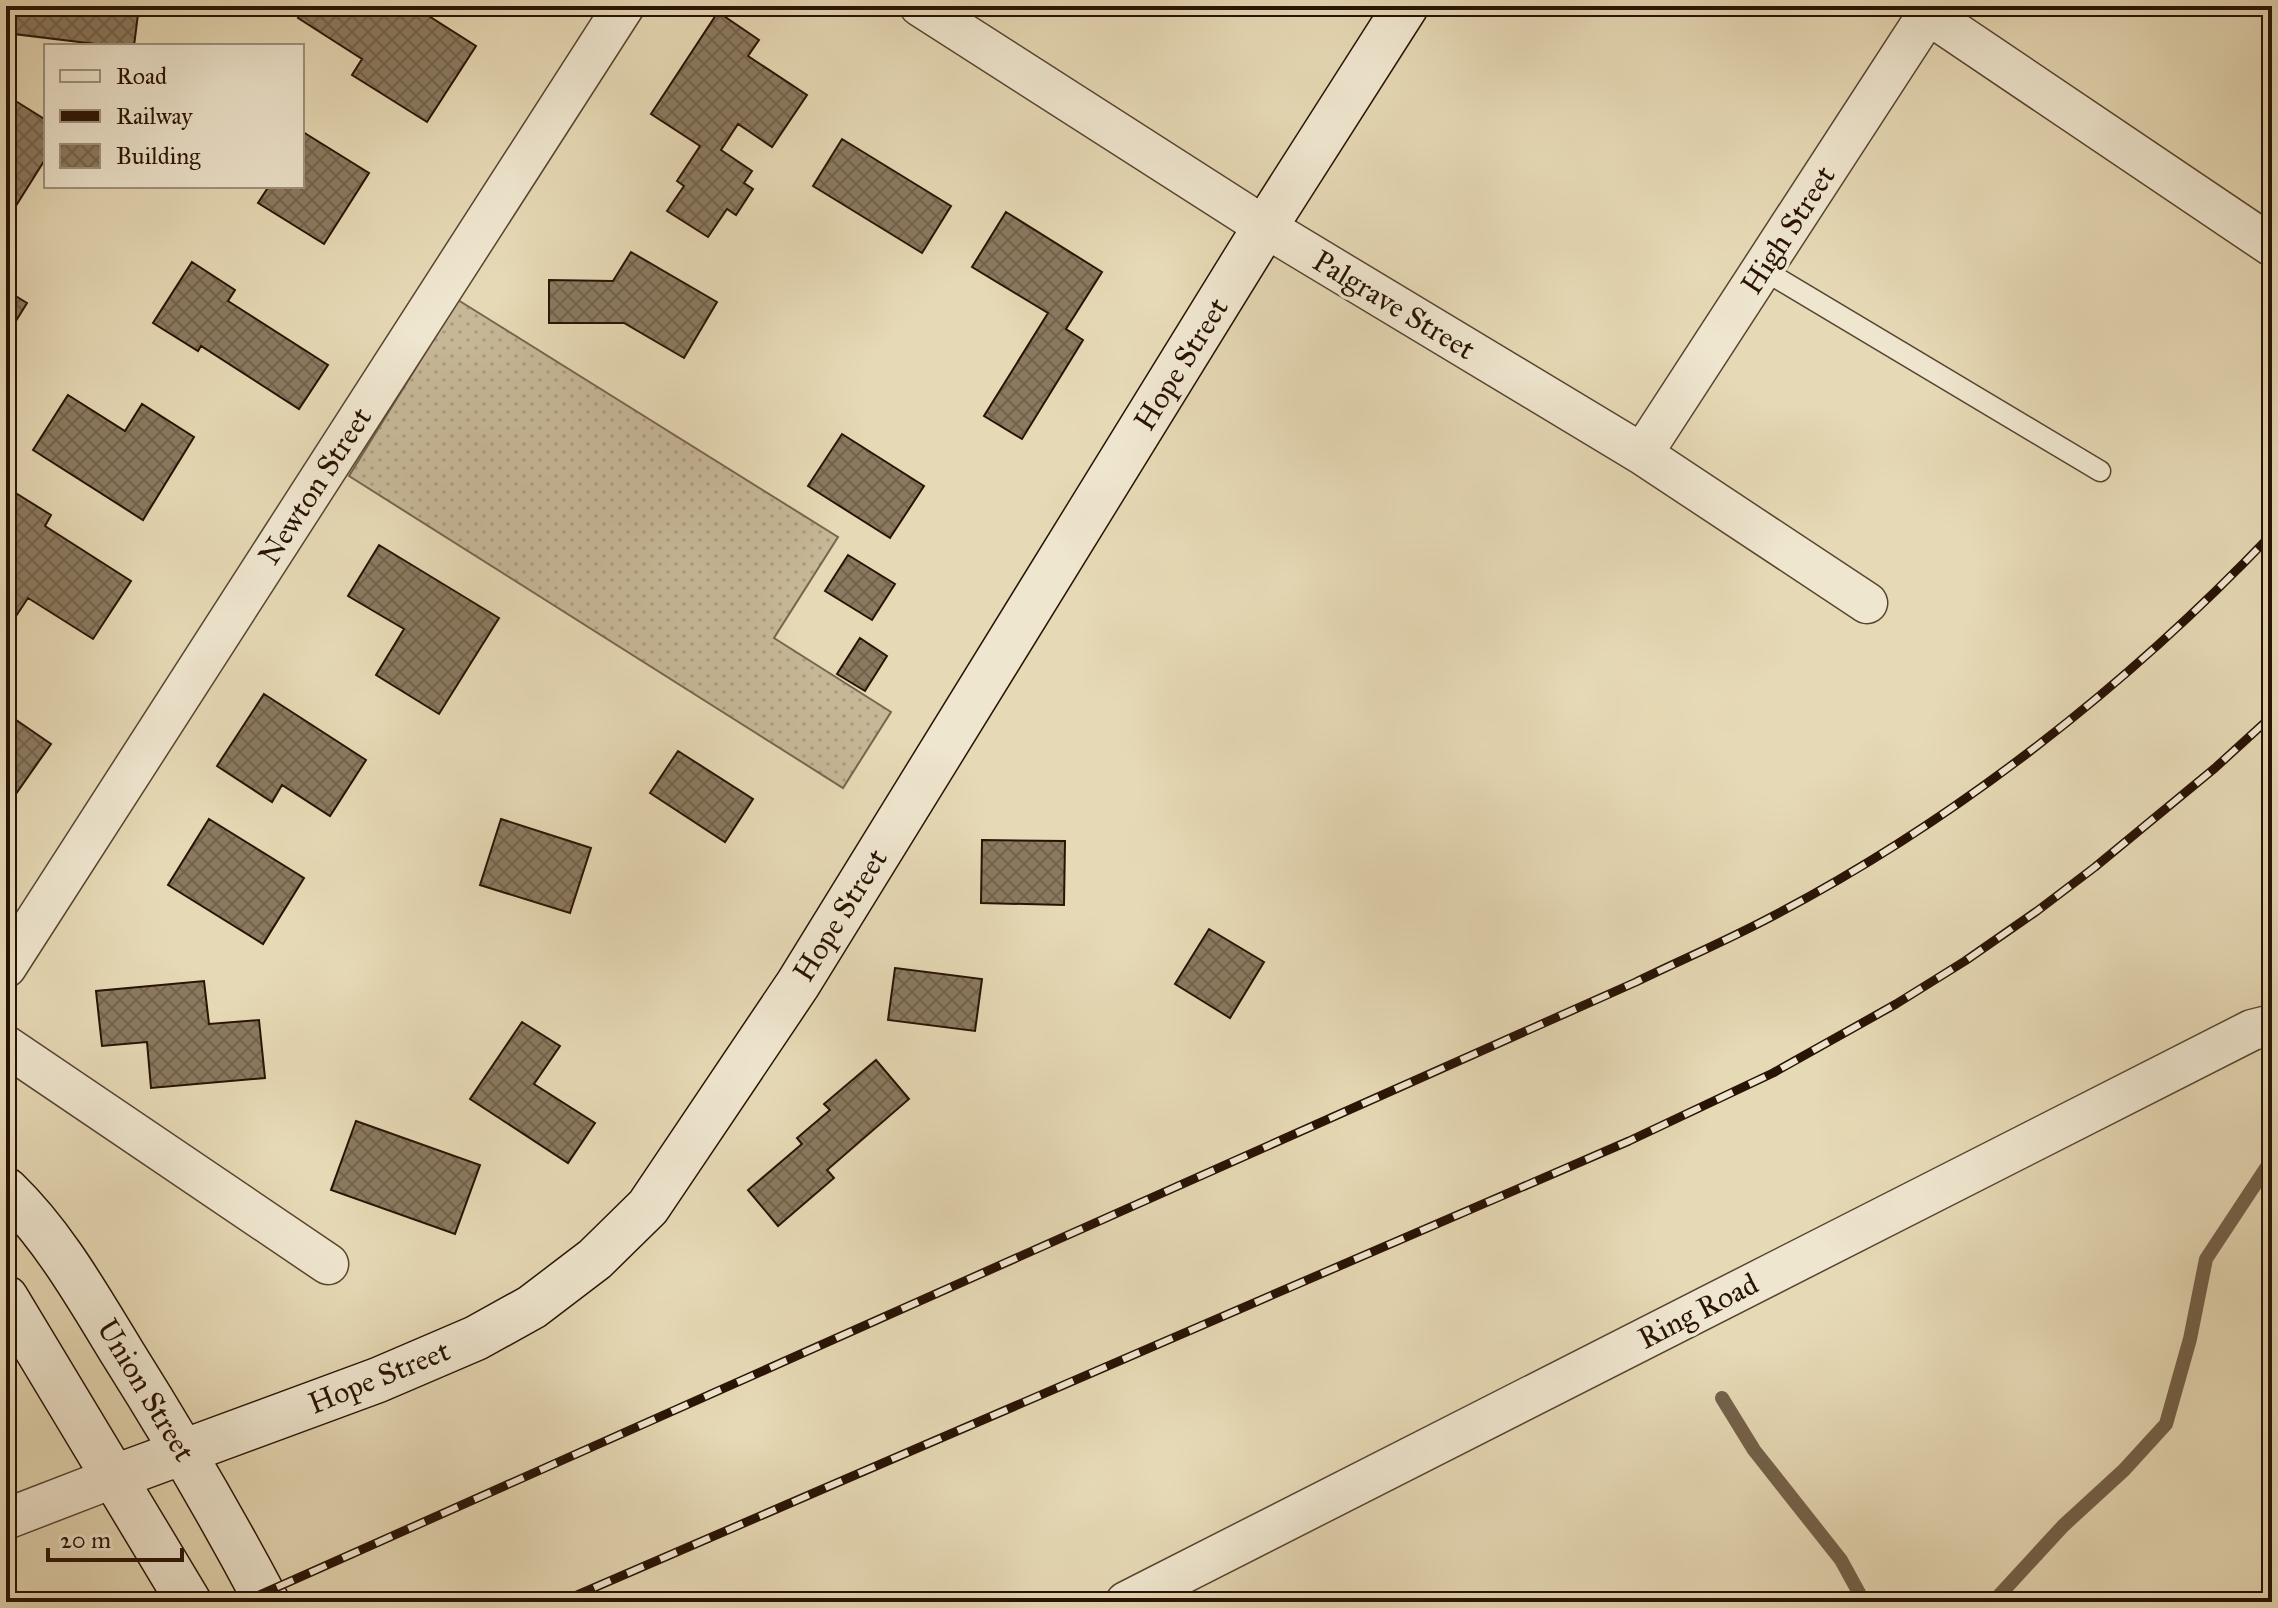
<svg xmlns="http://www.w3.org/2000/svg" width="2278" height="1608" viewBox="0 0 2278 1608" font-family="'IM FELL Great Primer',serif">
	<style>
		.grass { fill: url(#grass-dots); stroke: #78654e; stroke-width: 2 }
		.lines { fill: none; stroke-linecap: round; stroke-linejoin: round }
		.stream { stroke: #74624a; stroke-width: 14 }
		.building { fill: url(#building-cross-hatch); stroke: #291304; stroke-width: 2 }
		.lane-casing { stroke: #584430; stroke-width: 23 }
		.street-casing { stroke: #584430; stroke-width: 43 }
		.secondary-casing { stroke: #291304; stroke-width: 47 }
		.lane { stroke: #efe6cf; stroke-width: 20 }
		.street { stroke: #efe6cf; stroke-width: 40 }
		.secondary { stroke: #efe6cf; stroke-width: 44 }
		.rail-casing { stroke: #291304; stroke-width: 9 }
		.rail { stroke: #efe6cf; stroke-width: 6; stroke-dasharray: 18; stroke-linecap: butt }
		.labels { text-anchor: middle; stroke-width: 7; stroke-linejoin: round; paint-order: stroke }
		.street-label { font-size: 30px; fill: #291304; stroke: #efe6cf }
	</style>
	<defs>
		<pattern id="grass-dots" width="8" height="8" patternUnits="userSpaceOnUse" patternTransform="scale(2)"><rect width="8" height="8" fill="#c6b797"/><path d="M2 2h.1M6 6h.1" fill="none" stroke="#aa9c80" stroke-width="1.8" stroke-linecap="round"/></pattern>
		<pattern id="building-cross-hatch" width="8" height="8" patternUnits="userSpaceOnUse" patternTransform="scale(2)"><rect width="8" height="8" fill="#8b7a60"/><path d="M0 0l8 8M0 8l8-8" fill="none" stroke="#72634d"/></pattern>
	</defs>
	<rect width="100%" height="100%" fill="#e6d9b5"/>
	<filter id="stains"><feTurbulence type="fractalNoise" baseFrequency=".0025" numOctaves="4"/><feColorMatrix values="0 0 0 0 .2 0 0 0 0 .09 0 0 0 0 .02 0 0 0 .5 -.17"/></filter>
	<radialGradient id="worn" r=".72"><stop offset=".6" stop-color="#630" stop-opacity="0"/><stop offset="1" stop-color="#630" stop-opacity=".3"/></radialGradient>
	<path class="grass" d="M458,300l380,237 -64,101 117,74 -48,76 -494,-312z"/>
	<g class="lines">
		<path class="stream" d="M1722,1398l32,52 87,110 23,42
			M1993,1602l70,-76 61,-56 42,-46 24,-85 16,-80 66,-100"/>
	</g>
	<path class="building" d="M6,6h133l-5,40h-22l-106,-13z
		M305,6h108l63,40 -49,76 -75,-47 10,-16 -64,-41z
		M718,12l41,28 -11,16 59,39 -35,52 -34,-23 -17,26 31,21 -8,12 9,6 -17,26 -9,-6 -19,28 -41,-26 17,-25 -7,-5 23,-35 -49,-32z
		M14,100l32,20v38l-39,62 -1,-108z
		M303,132l66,41 -45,71 -66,-41 11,-17h33z
		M842,139l109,67 -29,47 -109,-67z
		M1006,212l96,60 -36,57 17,11 -61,99 -38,-23 64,-103 -76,-46z
		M631,252l86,50 -33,56 -60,-35h-75v-43l64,1z
		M192,262l43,28 -7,11 100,64 -29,44 -98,-63 -3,5 -45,-28z
		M6,290l21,13 -21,34z
		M68,395l57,36 17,-27 52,33 -51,83 -110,-70z
		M842,434l82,52 -34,52 -82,-52z
		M6,487l45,28 -6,11 86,55 -38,58 -65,-41 -14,21 -8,-6z
		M379,545l120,73 -60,96 -63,-39 28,-46 -56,-33z
		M848,555l47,29 -23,36 -47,-29z
		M860,638l27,18 -22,35 -28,-17z
		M264,694l102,66 -36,56 -48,-31 -10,17 -55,-36z
		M6,713l45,31 -45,64z
		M678,751l75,48 -28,43 -75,-49z
		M209,819l95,59 -41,66 -95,-59z
		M501,819l90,29 -21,65 -90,-28z
		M982,840l83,1 -1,64 -83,-2z
		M1209,929l55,33 -34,56 -55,-34z
		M895,968l87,11 -7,52 -87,-11z
		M204,981l5,43 50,-4 6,58 -114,10 -4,-46 -45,4 -6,-55z
		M522,1022l38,24 -26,38 61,39 -27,40 -98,-64z
		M876,1060l33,39 -82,71 7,8 -56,48 -30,-36 54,-46 -5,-6 33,-28 -6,-6z
		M356,1121l124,44 -25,69 -124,-44z"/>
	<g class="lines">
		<g class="lane-casing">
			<path id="lane" d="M1762,269l338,202"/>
		</g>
		<g class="street-casing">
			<path id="street" d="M920,6l345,221 377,227 225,149
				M1928,14l344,232
				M1642,454l291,-448
				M6,967l618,-961
				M6,1046l322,218
				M6,1519l109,-42
				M1126,1602l1126,-572 20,-5"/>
		</g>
		<g class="secondary-casing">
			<path id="secondary" d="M6,1190c48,46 82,107 117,164 51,81 99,163 144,248
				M6,1298l183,304
				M115,1477l263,-97 98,-42 56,-31 63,-48 53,-52 150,-223 467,-757 141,-221"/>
		</g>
		<use href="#lane" class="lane"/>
		<use href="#street" class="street"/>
		<use href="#secondary" class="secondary"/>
		<g class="rail-casing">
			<path id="rail" d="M244,1602l1392,-620c45,-22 92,-42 137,-66 185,-97 355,-231 499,-382
				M561,1602l1068,-461 144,-68 123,-69 69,-43 72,-50 58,-44 120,-99 57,-52"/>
		</g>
		<use href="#rail" class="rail"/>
	</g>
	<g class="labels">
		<g class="street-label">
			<text transform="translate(1788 230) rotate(-57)" y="10">High Street</text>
			<text transform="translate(1394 305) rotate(31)" y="10">Palgrave Street</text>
			<text transform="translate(1181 364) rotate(-58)" y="10">Hope Street</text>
			<text transform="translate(315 486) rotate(-57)" y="10">Newton Street</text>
			<text transform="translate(840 915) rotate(-58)" y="10">Hope Street</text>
			<text transform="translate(1698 1311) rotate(-27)" y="10">Ring Road</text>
			<text transform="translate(379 1377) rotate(-22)" y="10">Hope Street</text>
			<text transform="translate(146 1390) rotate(59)" y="10">Union Street</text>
		</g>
	</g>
	<rect width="2278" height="1608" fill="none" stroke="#e6d9b5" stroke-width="32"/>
	<rect x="8" y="8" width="2262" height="1592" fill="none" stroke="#291304" stroke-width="4"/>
	<rect x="16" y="16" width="2246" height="1576" fill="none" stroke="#291304" stroke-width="2"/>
	<rect x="44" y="44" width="260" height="144" fill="#efe6cf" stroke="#a0927e" stroke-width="2"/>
	<rect x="60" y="70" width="40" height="12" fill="#efe6cf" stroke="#a0927e" stroke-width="2"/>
	<text x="116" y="84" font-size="24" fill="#291304">Road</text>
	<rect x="60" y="110" width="40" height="12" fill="#291304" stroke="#a0927e" stroke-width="2"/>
	<text x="116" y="124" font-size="24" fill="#291304">Railway</text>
	<rect x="60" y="144" width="40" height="24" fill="url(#building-cross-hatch)" stroke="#a0927e" stroke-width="2"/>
	<text x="116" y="164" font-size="24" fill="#291304">Building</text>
	<path d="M48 1548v12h134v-12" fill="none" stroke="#291304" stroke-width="4"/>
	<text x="60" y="1548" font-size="24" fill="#291304" stroke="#efe6cf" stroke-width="6" paint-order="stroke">20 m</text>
	<rect width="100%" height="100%" filter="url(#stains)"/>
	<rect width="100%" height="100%" fill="url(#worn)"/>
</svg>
